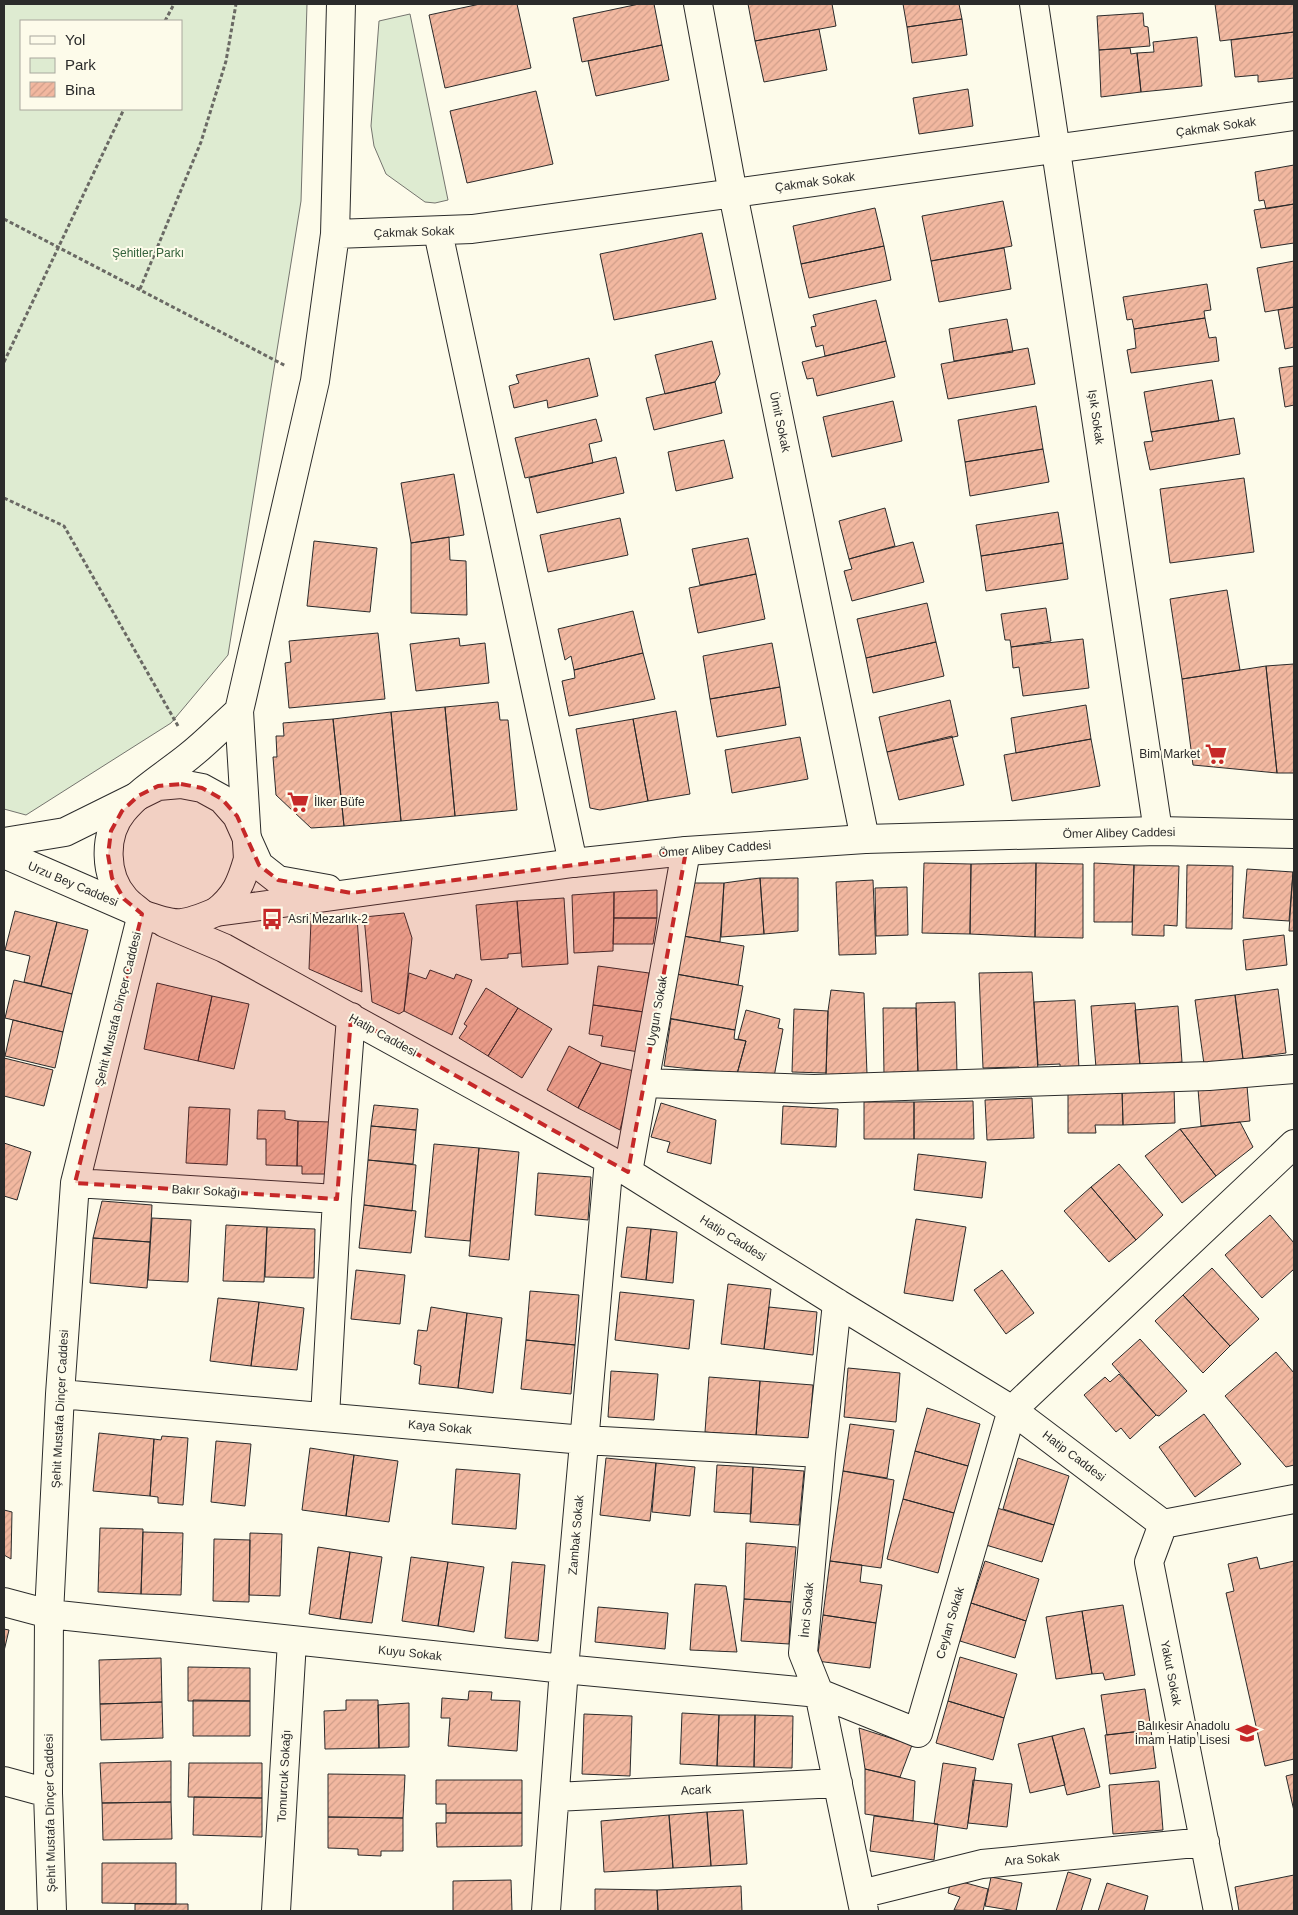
<svg xmlns="http://www.w3.org/2000/svg" width="1298" height="1915" viewBox="0 0 1298 1915" font-family="Helvetica,sans-serif">
	<style>
		.green { fill: #deebd1; stroke: #74746e; fill-rule: evenodd }
		.building { fill: url(#building-hatch); stroke: #2b2b2b }
		.lines { fill: none; stroke-linecap: round; stroke-linejoin: round }
		.minor-casing { stroke: #2b2b2b; stroke-width: 30 }
		.major-casing { stroke: #2b2b2b; stroke-width: 30 }
		.path { stroke: #6a6964; stroke-width: 3; stroke-dasharray: 4 2.5; stroke-linecap: butt }
		.minor { stroke: #fdfbea; stroke-width: 28 }
		.major { stroke: #fdfbea; stroke-width: 28 }
		.marked { fill: #c62828; fill-opacity: 0.2; stroke: #c62828; stroke-width: 4; stroke-dasharray: 10 6; stroke-linejoin: round }
		.labels { text-anchor: middle; stroke-width: 4; stroke-linejoin: round; paint-order: stroke }
		.street-label { font-size: 12px; fill: #2b2b2b; stroke: #fdfbea }
		.park-label { font-size: 12px; fill: #34623c; stroke: #fdfbea }
		.poi-label { font-size: 12px; fill: #2b2b2b; stroke: #fdfbea; text-anchor: end }
	</style>
	<defs>
		<pattern id="building-hatch" width="6" height="6" patternUnits="userSpaceOnUse" patternTransform="scale(1.25)"><rect width="6" height="6" fill="#f2b8a0"/><path d="M-1 1l2-2M0 6l6-6M5 7l2-2" fill="none" stroke="#d09e8a"/></pattern>
	</defs>
	<rect width="100%" height="100%" fill="#fdfbea"/>
	<path class="green" d="M4,4h303l-6,197 -73,454 -57,68 -145,92 -22,-6zM21,21h160v88h-160z
		M410,14l38,186 -13,3 -10,-1 -39,-28 -12,-28 -3,-20 8,-105z"/>
	<path class="building" d="M480,4h37l14,64 -86,20 -16,-73z
		M639,4h15l8,41 -80,17 -9,-44z
		M748,4h84l4,22 -81,15z
		M903,4h56l3,15 -55,8z
		M1215,4h79v28l-74,9z
		M1143,13l1,13 4,1 2,19 -51,4 -2,-34z
		M962,19l5,36 -55,8 -5,-36z
		M819,29l8,41 -63,12 -9,-41z
		M1294,32v46l-36,4v-7l-23,2 -4,-37z
		M1197,37l5,49 -61,6 -4,-39 17,-1 -1,-10z
		M662,45l7,35 -73,16 -8,-35z
		M1130,48l1,6 6,-1 4,39 -40,5 -2,-47z
		M968,89l5,37 -54,8 -6,-36z
		M536,91l17,73 -86,19 -17,-72z
		M1294,165v39l-28,5 -2,-9 -5,1 -4,-29z
		M1003,201l9,45 -81,15 -9,-45z
		M1294,204v39l-33,5 -7,-38z
		M875,208l9,38 -83,18 -8,-38z
		M702,233l14,66 -102,21 -14,-66z
		M884,246l7,34 -82,18 -8,-34z
		M1004,248l7,41 -72,13 -8,-41z
		M1294,261v46l-29,5 -8,-44z
		M1207,284l4,26 -7,1 1,7 -71,11 -2,-10 -5,1 -4,-23z
		M876,300l10,41 -61,15 -2,-11 -7,2 -5,-20 5,-1 -3,-11z
		M1294,307v40l-9,2 -7,-39z
		M1205,318l4,20 7,-1 3,24 -88,12 -4,-23 9,-2 -2,-19z
		M1007,319l6,33 -59,9 -5,-32z
		M712,341l8,33 -5,8 -50,12 -10,-39z
		M886,341l9,36 -78,19 -4,-18 -6,1 -5,-17z
		M1028,348l7,36 -87,15 -7,-35z
		M589,358l9,38 -50,12 -1,-8 -33,8 -5,-22 10,-3 -3,-8z
		M1294,366v39l-9,2 -6,-39z
		M1212,380l7,41 -68,11 -7,-40z
		M715,382l7,31 -68,17 -8,-32z
		M893,401l9,40 -70,16 -9,-40z
		M1036,406l7,43 -78,13 -7,-42z
		M1234,418l6,36 -90,16 -6,-28 9,-1 -2,-9z
		M596,419l6,22 -13,3 4,19 -68,15 -10,-40z
		M724,440l9,38 -57,13 -8,-39z
		M1043,449l6,33 -79,14 -5,-34z
		M616,457l8,36 -87,20 -8,-35z
		M454,474l10,61 -53,8 -10,-60z
		M1244,478l10,74 -84,11 -10,-74z
		M885,508l10,38 -46,13 -10,-38z
		M1058,512l5,31 -82,13 -5,-31z
		M620,518l8,37 -80,17 -8,-37z
		M449,537l1,23 16,1 1,54 -56,-2v-70z
		M748,538l8,36 -56,11 -8,-36z
		M314,541l63,7 -7,64 -63,-6z
		M913,542l11,40 -72,19 -8,-30 8,-2 -3,-10z
		M1063,543l5,36 -82,12 -5,-35z
		M756,574l9,45 -67,14 -9,-45z
		M1227,590l13,80 -58,9 -12,-80z
		M927,603l9,39 -70,16 -9,-39z
		M1046,608l5,33 -40,6 -1,-7h-5l-4,-26z
		M633,611l10,42 -69,17 -3,-14 -6,4 -7,-31z
		M378,633l7,66 -96,9 -4,-45 6,-1 -2,-21z
		M459,638l1,8 25,-3 4,40 -73,8 -6,-47z
		M1083,639l6,49 -66,8 -4,-29 -6,1 -2,-21z
		M936,642l8,34 -71,17 -7,-35z
		M772,643l8,44 -70,12 -7,-43z
		M643,653l12,46 -86,17 -7,-35 13,-3 -1,-8z
		M1294,664v109h-17l-11,-107z
		M1266,666l11,107 -84,-8 -11,-86z
		M780,687l6,38 -69,12 -7,-38z
		M950,700l8,36 -71,16 -8,-35z
		M498,702l2,18h8l9,90 -62,6 -10,-109z
		M1086,705l5,34 -75,14 -5,-35z
		M445,707l10,109 -54,5 -10,-109z
		M676,711l14,83 -42,7 -15,-82z
		M391,712l10,109 -57,5 -11,-107z
		M333,719l11,107 -33,2 -35,-33 -3,-38h4l-1,-21h8l-1,-13z
		M633,719l15,82 -48,9 -10,-2 -14,-79z
		M952,736l12,49 -65,15 -12,-48z
		M800,737l8,42 -76,14 -7,-43z
		M1091,739l9,47 -88,15 -8,-46z
		M924,863l47,1 -1,70 -48,-1z
		M1036,863l47,1v74l-48,-1z
		M1036,863l-1,74 -65,-3 1,-70z
		M1094,863l40,2 -2,57h-38z
		M1134,865l45,1 -2,60 -13,-1v11l-32,-1z
		M1187,865l46,1 -1,63 -46,-1z
		M1247,869l46,3 -4,49 -46,-3z
		M1293,872h1v59h-5z
		M760,878l4,56 -43,3 3,-54z
		M760,878h38v53l-34,3z
		M873,880l3,74 -37,1 -3,-73z
		M690,883h34l-4,59 -37,-6z
		M907,887l1,48 -32,1 -1,-48z
		M657,890v28h-43v-26z
		M614,892l-1,59 -39,2 -2,-58z
		M564,898l4,66 -46,3 -5,-66z
		M517,901l4,52 -13,1v4l-27,2 -5,-55z
		M15,911l42,11 -16,64 -17,-4 6,-26 -25,-6z
		M404,913l8,25 -8,73 -5,3 -27,-12 -8,-85z
		M357,917l5,75 -53,-23 2,-48z
		M614,918h43l-4,26h-40z
		M57,922l31,8 -16,64 -31,-8z
		M1284,935l3,30 -41,5 -3,-30z
		M683,936l61,10 -6,39 -62,-11z
		M598,966l51,7 -5,39 -51,-7z
		M430,970l24,9 2,-5 16,6 -20,55 -48,-24 5,-38 17,6z
		M1032,972l6,99 -19,1v-5l-36,1 -4,-95z
		M676,974l67,12 -8,44 -67,-12z
		M14,980l58,14 -9,38 -58,-14z
		M157,983l55,13 -14,65 -54,-12z
		M486,988l32,20 -30,48 -29,-18 8,-12 -3,-2z
		M1278,989l8,64 -43,6 -8,-64z
		M831,990l33,3 3,81 -41,2 2,-65z
		M1235,995l8,64 -39,5 -9,-64z
		M212,996l37,8 -15,65 -36,-8z
		M1075,1000l4,68 -19,1v-5l-22,1 -4,-63z
		M955,1002l2,70 -39,1 -2,-70z
		M1135,1003l5,62 -44,3 -5,-62z
		M593,1005l51,7 -5,40 -38,-6 2,-10 -14,-2z
		M1178,1006l4,56 -42,3 -5,-55z
		M518,1008l34,21 -30,49 -34,-22z
		M883,1008h33l2,65 -34,2z
		M794,1009l34,2 -2,62 -34,-1z
		M746,1010l34,9 -2,9 5,1 -9,48 -37,-3 9,-33 -8,-2z
		M671,1019l64,11 -1,9 12,2 -9,33 -73,-8z
		M13,1020l50,12 -8,36 -50,-12z
		M569,1046l32,17 -23,45 -31,-18z
		M4,1058l49,12 -9,36 -40,-10z
		M601,1063l33,8 -14,59 -42,-22z
		M1247,1086l3,35 -49,5 -3,-37z
		M1174,1088l1,35 -52,2 -1,-36z
		M1122,1089l1,36h-28l1,8h-28v-43z
		M1032,1098l2,40 -47,2 -2,-40z
		M973,1101l1,38h-60v-37z
		M864,1102h50v37h-50z
		M661,1103l55,17 -5,44 -44,-12 3,-10 -19,-5z
		M374,1105l44,4 -2,21 -45,-4z
		M783,1106l55,3 -2,38 -55,-3z
		M189,1107l41,2 -3,56 -41,-2z
		M258,1110l27,1v8l13,2 -1,45 -31,-1v-26h-9z
		M298,1121l33,1 -2,52h-27v-8h-5z
		M1240,1122l13,25 -37,29 -36,-47z
		M371,1126l45,4 -3,34 -45,-4z
		M1180,1129l36,47 -34,27 -37,-47z
		M4,1143l27,9 -14,48 -13,-4z
		M434,1144l45,4 -9,93 -45,-4z
		M479,1148l40,4 -10,108 -40,-4z
		M918,1154l68,8 -4,36 -68,-8z
		M368,1160l48,5 -4,46 -48,-6z
		M1119,1164l44,51 -27,25 -45,-53z
		M538,1173l53,4 -3,43 -53,-5z
		M1091,1187l45,53 -27,22 -45,-51z
		M102,1201l50,4 -2,37 -57,-4z
		M364,1205l52,6 -5,42 -52,-5z
		M1270,1215l24,28v26l-32,29 -37,-43z
		M152,1218l39,2 -3,62 -40,-2z
		M916,1219l50,8 -13,74 -49,-8z
		M226,1225l41,2 -3,55 -41,-1z
		M267,1227l48,2 -1,49 -49,-1z
		M627,1227l24,2 -5,51 -25,-3z
		M651,1229l26,3 -4,51 -27,-3z
		M93,1238l57,4 -3,46 -57,-5z
		M1212,1268l47,51 -29,27 -47,-51z
		M356,1270l49,5 -5,49 -49,-5z
		M1002,1270l32,43 -28,21 -32,-44z
		M728,1284l43,5 -7,60 -43,-5z
		M530,1291l49,4 -4,50 -49,-5z
		M620,1292l74,8 -5,49 -74,-9z
		M1183,1295l47,51 -27,27 -48,-52z
		M218,1298l41,4 -8,64 -41,-5z
		M259,1302l45,6 -7,62 -46,-4z
		M431,1307l36,6 -9,75 -39,-4 2,-18 -7,-2 4,-34 9,1z
		M769,1307l48,5 -4,43 -49,-6z
		M467,1313l35,5 -9,75 -35,-5z
		M1140,1339l47,52 -28,25 -3,-1 -44,-51z
		M526,1340l49,5 -4,49 -50,-5z
		M1276,1352l18,21v92l-8,2 -61,-71z
		M848,1368l52,5 -4,49 -52,-5z
		M611,1371l47,3 -4,46 -46,-3z
		M1119,1374l37,41 -26,24 -9,-11 -5,4 -32,-37 21,-18 5,5z
		M709,1377l51,4 -4,55 -51,-4z
		M760,1381l53,4 -4,54 -53,-3z
		M927,1408l53,16 -12,42 -53,-15z
		M1204,1414l37,50 -46,33 -36,-50z
		M850,1424l44,6 -7,48 -44,-7z
		M99,1433l55,6 -4,57 -57,-5z
		M162,1436l26,2 -5,67 -25,-2v-6l-8,-1 4,-57 7,1z
		M216,1441l35,3 -6,62 -34,-4z
		M310,1448l44,7 -8,61 -44,-6z
		M915,1451l53,15 -14,47 -51,-14z
		M354,1455l44,6 -9,61 -43,-6z
		M606,1458l50,5 -6,58 -50,-6z
		M1018,1458l51,18 -15,49 -51,-16z
		M656,1463l39,4 -5,49 -38,-4z
		M717,1465l36,2 -2,47 -37,-2z
		M753,1467l51,4 -5,54 -49,-3z
		M456,1469l64,5 -4,55 -64,-5z
		M843,1471l51,9 -13,88 -51,-7z
		M903,1499l51,14 -16,60 -51,-14z
		M997,1508l57,17 -12,37 -56,-17z
		M4,1510l8,2 -1,47 -7,-4z
		M100,1528l43,1 -2,65 -43,-2z
		M143,1532l40,1 -2,62 -40,-1z
		M250,1533l32,1 -2,62 -31,-1z
		M214,1539l36,1 -1,62 -36,-1z
		M746,1543l50,4 -5,55 -47,-3z
		M318,1547l32,5 -10,67 -31,-5z
		M350,1552l32,5 -10,66 -32,-4z
		M411,1557l37,5 -10,64 -36,-5z
		M1257,1557l3,12 34,-8v198l-29,7 -39,-173 8,-2 -6,-27z
		M830,1561l32,4 -2,17 22,3 -6,38 -53,-8z
		M985,1561l54,18 -13,42 -55,-18z
		M448,1562l36,5 -10,65 -36,-6z
		M512,1562l33,3 -7,76 -33,-3z
		M695,1584l31,2 11,66 -47,-2z
		M744,1599l47,3 -2,42 -48,-3z
		M971,1603l55,18 -11,37 -55,-17z
		M1123,1605l12,70 -30,5 -2,-7 -11,1 -10,-63z
		M598,1607l70,6 -3,36 -70,-7z
		M1082,1611l10,63 -36,5 -10,-62z
		M823,1615l53,8 -6,45 -53,-7z
		M4,1629l5,1 -5,21z
		M960,1657l57,17 -13,44 -56,-17z
		M161,1658l1,44 -62,2 -1,-44z
		M188,1667l62,1v33h-62z
		M1145,1689l6,41 -44,5 -6,-40z
		M469,1691l23,1 -1,8 29,1 -3,50 -69,-5 2,-28h-9l1,-20 26,2z
		M193,1700l57,1v35h-57z
		M346,1700h32l1,48 -54,1 -1,-38 22,-1z
		M948,1701l56,17 -11,42 -57,-17z
		M162,1702l1,36 -62,2 -1,-36z
		M409,1703v44l-30,1 -1,-43z
		M682,1713l37,2 -2,51 -37,-2z
		M584,1714l48,2 -2,60 -48,-2z
		M719,1715h36l-1,52 -37,-1z
		M755,1715l38,1 -1,52 -38,-1z
		M859,1728l53,17 -12,32 -35,-8z
		M1084,1728l16,59 -33,8 -15,-59z
		M1151,1730l5,38 -46,6 -5,-39z
		M1052,1736l13,49 -35,8 -12,-49z
		M171,1761v41l-69,1 -2,-40z
		M189,1763h73v35l-74,-1z
		M943,1763l33,5 -9,61 -33,-5z
		M865,1769l50,12 -2,40 -48,-7z
		M328,1774l77,1 -2,43 -75,-1z
		M1294,1774v37l-8,-35z
		M436,1780h86v33h-76v-9h-10z
		M973,1780l39,4 -5,43 -39,-4z
		M1159,1781l4,49 -50,4 -4,-49z
		M194,1797l68,1v39l-69,-2z
		M171,1802l1,37 -69,1 -1,-37z
		M743,1810l4,54 -36,2 -4,-54z
		M707,1812l4,54 -38,2 -4,-53z
		M446,1813h76v33l-85,1 -1,-24h10z
		M669,1815l4,53 -69,4 -3,-51z
		M874,1816l64,8 -4,36 -64,-9z
		M328,1817l75,1v33h-22v5l-23,-1v-6l-30,-1z
		M102,1863h74v41l-74,-1z
		M1068,1872l23,7 -10,32h-25z
		M1294,1875v36h-55l-4,-24z
		M991,1877l31,6 -6,28 -31,-5z
		M951,1879l37,10 -5,22 -29,-1 6,-13 -12,-4z
		M511,1880l1,31h-59v-30z
		M1107,1883l41,13 -4,15h-46z
		M741,1886l1,25h-84l-1,-21z
		M595,1889l62,1 1,21h-63z
		M135,1904h53v7h-53z"/>
	<g class="lines">
		<g class="minor-casing">
			<path id="minor" d="M698,4l35,190 132,645
				M1034,4l124,827
				M438,232l135,631
				M335,234l137,-5 822,-113
				M216,912c20,-16 25,-29 32,-53l-9,-148 76,-330 20,-147 6,-230
				M165,923l59,25 385,212 228,143 175,107 151,114 131,-25
				M644,1083l170,6 395,-13 85,-7
				M628,1172l58,-321
				M75,1183l262,16
				M837,1303l-16,150 -18,200 16,40 45,218
				M60,1394l524,46 237,13
				M325,1417l12,-218 14,-182
				M1163,1524l-14,38 69,349
				M4,1602l45,12 515,55 255,24 99,40 94,-323 282,-266
				M4,1781l44,12
				M555,1797l283,-14
				M861,1894l121,-30 223,-22
				M52,1911l-4,-118 1,-179 11,-220 15,-211 67,-269c-5,-5 -12,-9 -17,-15 -21,-23 -22,-64 -2,-88 17,-21 44,-37 65,-54 18,-14 34,-31 51,-46
				M276,1911l16,-270
				M546,1911l18,-242 45,-509"/>
		</g>
		<g class="major-casing">
			<path id="major" d="M4,842l61,-10 93,-46 23,-2 21,4 20,11 15,17 22,49 19,15 50,9
				M4,854l138,60c35,13 41,12 74,-2l357,-49 113,-12 179,-12 293,-8 136,3"/>
		</g>
		<path class="path" d="M165,21l9,-17
			M4,219l282,147
			M140,289l61,-147 25,-81 10,-57
			M4,362l120,-253
			M4,498l60,28 114,200"/>
		<use href="#minor" class="minor"/>
		<use href="#major" class="major"/>
	</g>
	<path class="marked" d="M181,784l21,4 20,11 15,17 22,49 19,15 73,13 335,-42 -58,321 -277,-155 -14,182 -262,-16 67,-269 -18,-15 -12,-21 -4,-23 3,-24 11,-20 16,-15 20,-10z"/>
	<defs>
		<g id="supermarket-bare" transform="scale(1.725)"><path d="M-6-5.5h2.5l.6 2H6L4.5 2H-2.5L-4.4-4H-6ZM-1.5 3.2a1.3 1.3 0 1 0 .1 0ZM3 3.2a1.3 1.3 0 1 0 .1 0Z" fill="#c62828" stroke="#fdfbea" stroke-width="2.5" paint-order="stroke"/></g>
		<g id="bus-bare" transform="scale(1.725)"><path d="M-5-6H5V4H4V6H2V4H-2V6H-4V4H-5ZM-3.5-4V0h7V-4ZM-3.5 1.2v1.5H-2V1.2ZM2 1.2v1.5H3.5V1.2Z" fill="#c62828" stroke="#fdfbea" stroke-width="2.5" paint-order="stroke"/></g>
		<g id="school-bare" transform="scale(1.725)"><path d="M0-5L7-2L0 1L-7-2ZM-4 1L0 2.5L4 1V4Q0 6-4 4Z" fill="#c62828" stroke="#fdfbea" stroke-width="2.5" paint-order="stroke"/></g>
	</defs>
	<g fill-rule="evenodd">
		<use href="#supermarket-bare" x="1216" y="754"/>
		<use href="#supermarket-bare" x="298" y="802"/>
		<use href="#bus-bare" x="272" y="919"/>
		<use href="#school-bare" x="1247" y="1733"/>
	</g>
	<g class="labels">
		<g class="street-label">
			<text transform="translate(1216 127) rotate(-8)" y="4">Çakmak Sokak</text>
			<text transform="translate(815 182) rotate(-8)" y="4">Çakmak Sokak</text>
			<text transform="translate(414 232) rotate(-2)" y="4">Çakmak Sokak</text>
			<text transform="translate(1096 417) rotate(82)" y="4">Işık Sokak</text>
			<text transform="translate(780 422) rotate(78)" y="4">Ümit Sokak</text>
			<text transform="translate(1119 833) rotate(-1)" y="4">Ömer Alibey Caddesi</text>
			<text transform="translate(715 849) rotate(-4)" y="4">Ömer Alibey Caddesi</text>
			<text transform="translate(73 884) rotate(23)" y="4">Urzu Bey Caddesi</text>
			<text transform="translate(118 1009) rotate(-76)" y="4">Şehit Mustafa Dinçer Caddesi</text>
			<text transform="translate(657 1011) rotate(-80)" y="4">Uygun Sokak</text>
			<text transform="translate(383 1035) rotate(29)" y="4">Hatip Caddesi</text>
			<text transform="translate(206 1191) rotate(3)" y="4">Bakır Sokağı</text>
			<text transform="translate(733 1238) rotate(32)" y="4">Hatip Caddesi</text>
			<text transform="translate(60 1409) rotate(-87)" y="4">Şehit Mustafa Dinçer Caddesi</text>
			<text transform="translate(440 1427) rotate(5)" y="4">Kaya Sokak</text>
			<text transform="translate(1074 1456) rotate(37)" y="4">Hatip Caddesi</text>
			<text transform="translate(576 1535) rotate(-85)" y="4">Zambak Sokak</text>
			<text transform="translate(807 1610) rotate(-85)" y="4">İnci Sokak</text>
			<text transform="translate(950 1623) rotate(-74)" y="4">Ceylan Sokak</text>
			<text transform="translate(410 1653) rotate(6)" y="4">Kuyu Sokak</text>
			<text transform="translate(1171 1673) rotate(79)" y="4">Yakut Sokak</text>
			<text transform="translate(284 1776) rotate(-87)" y="4">Tomurcuk Sokağı</text>
			<text transform="translate(696 1790) rotate(-3)" y="4">Acark</text>
			<text transform="translate(50 1813) rotate(-91)" y="4">Şehit Mustafa Dinçer Caddesi</text>
			<text transform="translate(1032 1859) rotate(-5)" y="4">Ara Sokak</text>
		</g>
		<g class="park-label">
			<text x="148" y="257">Şehitler Parkı</text>
		</g>
		<g class="poi-label">
			<text x="1200" y="758">Bim Market</text>
			<text x="314" y="806" text-anchor="start">İlker Büfe</text>
			<text x="288" y="923" text-anchor="start">Asri Mezarlık-2</text>
			<text x="1230" y="1730">Balıkesir Anadolu<tspan x="1230" dy="14">İmam Hatip Lisesi</tspan></text>
		</g>
	</g>
	<rect width="1298" height="1915" fill="none" stroke="#2b2b2b" stroke-width="10"/>
	<rect x="20" y="20" width="162" height="90" fill="#fdfbea" stroke="#a9a89e"/>
	<rect x="30" y="36" width="25" height="8" fill="#fdfbea" stroke="#a9a89e"/>
	<text x="65" y="45" font-size="15" fill="#2b2b2b">Yol</text>
	<rect x="30" y="58" width="25" height="15" fill="#deebd1" stroke="#a9a89e"/>
	<text x="65" y="70" font-size="15" fill="#2b2b2b">Park</text>
	<rect x="30" y="82" width="25" height="15" fill="url(#building-hatch)" stroke="#a9a89e"/>
	<text x="65" y="95" font-size="15" fill="#2b2b2b">Bina</text>
</svg>
